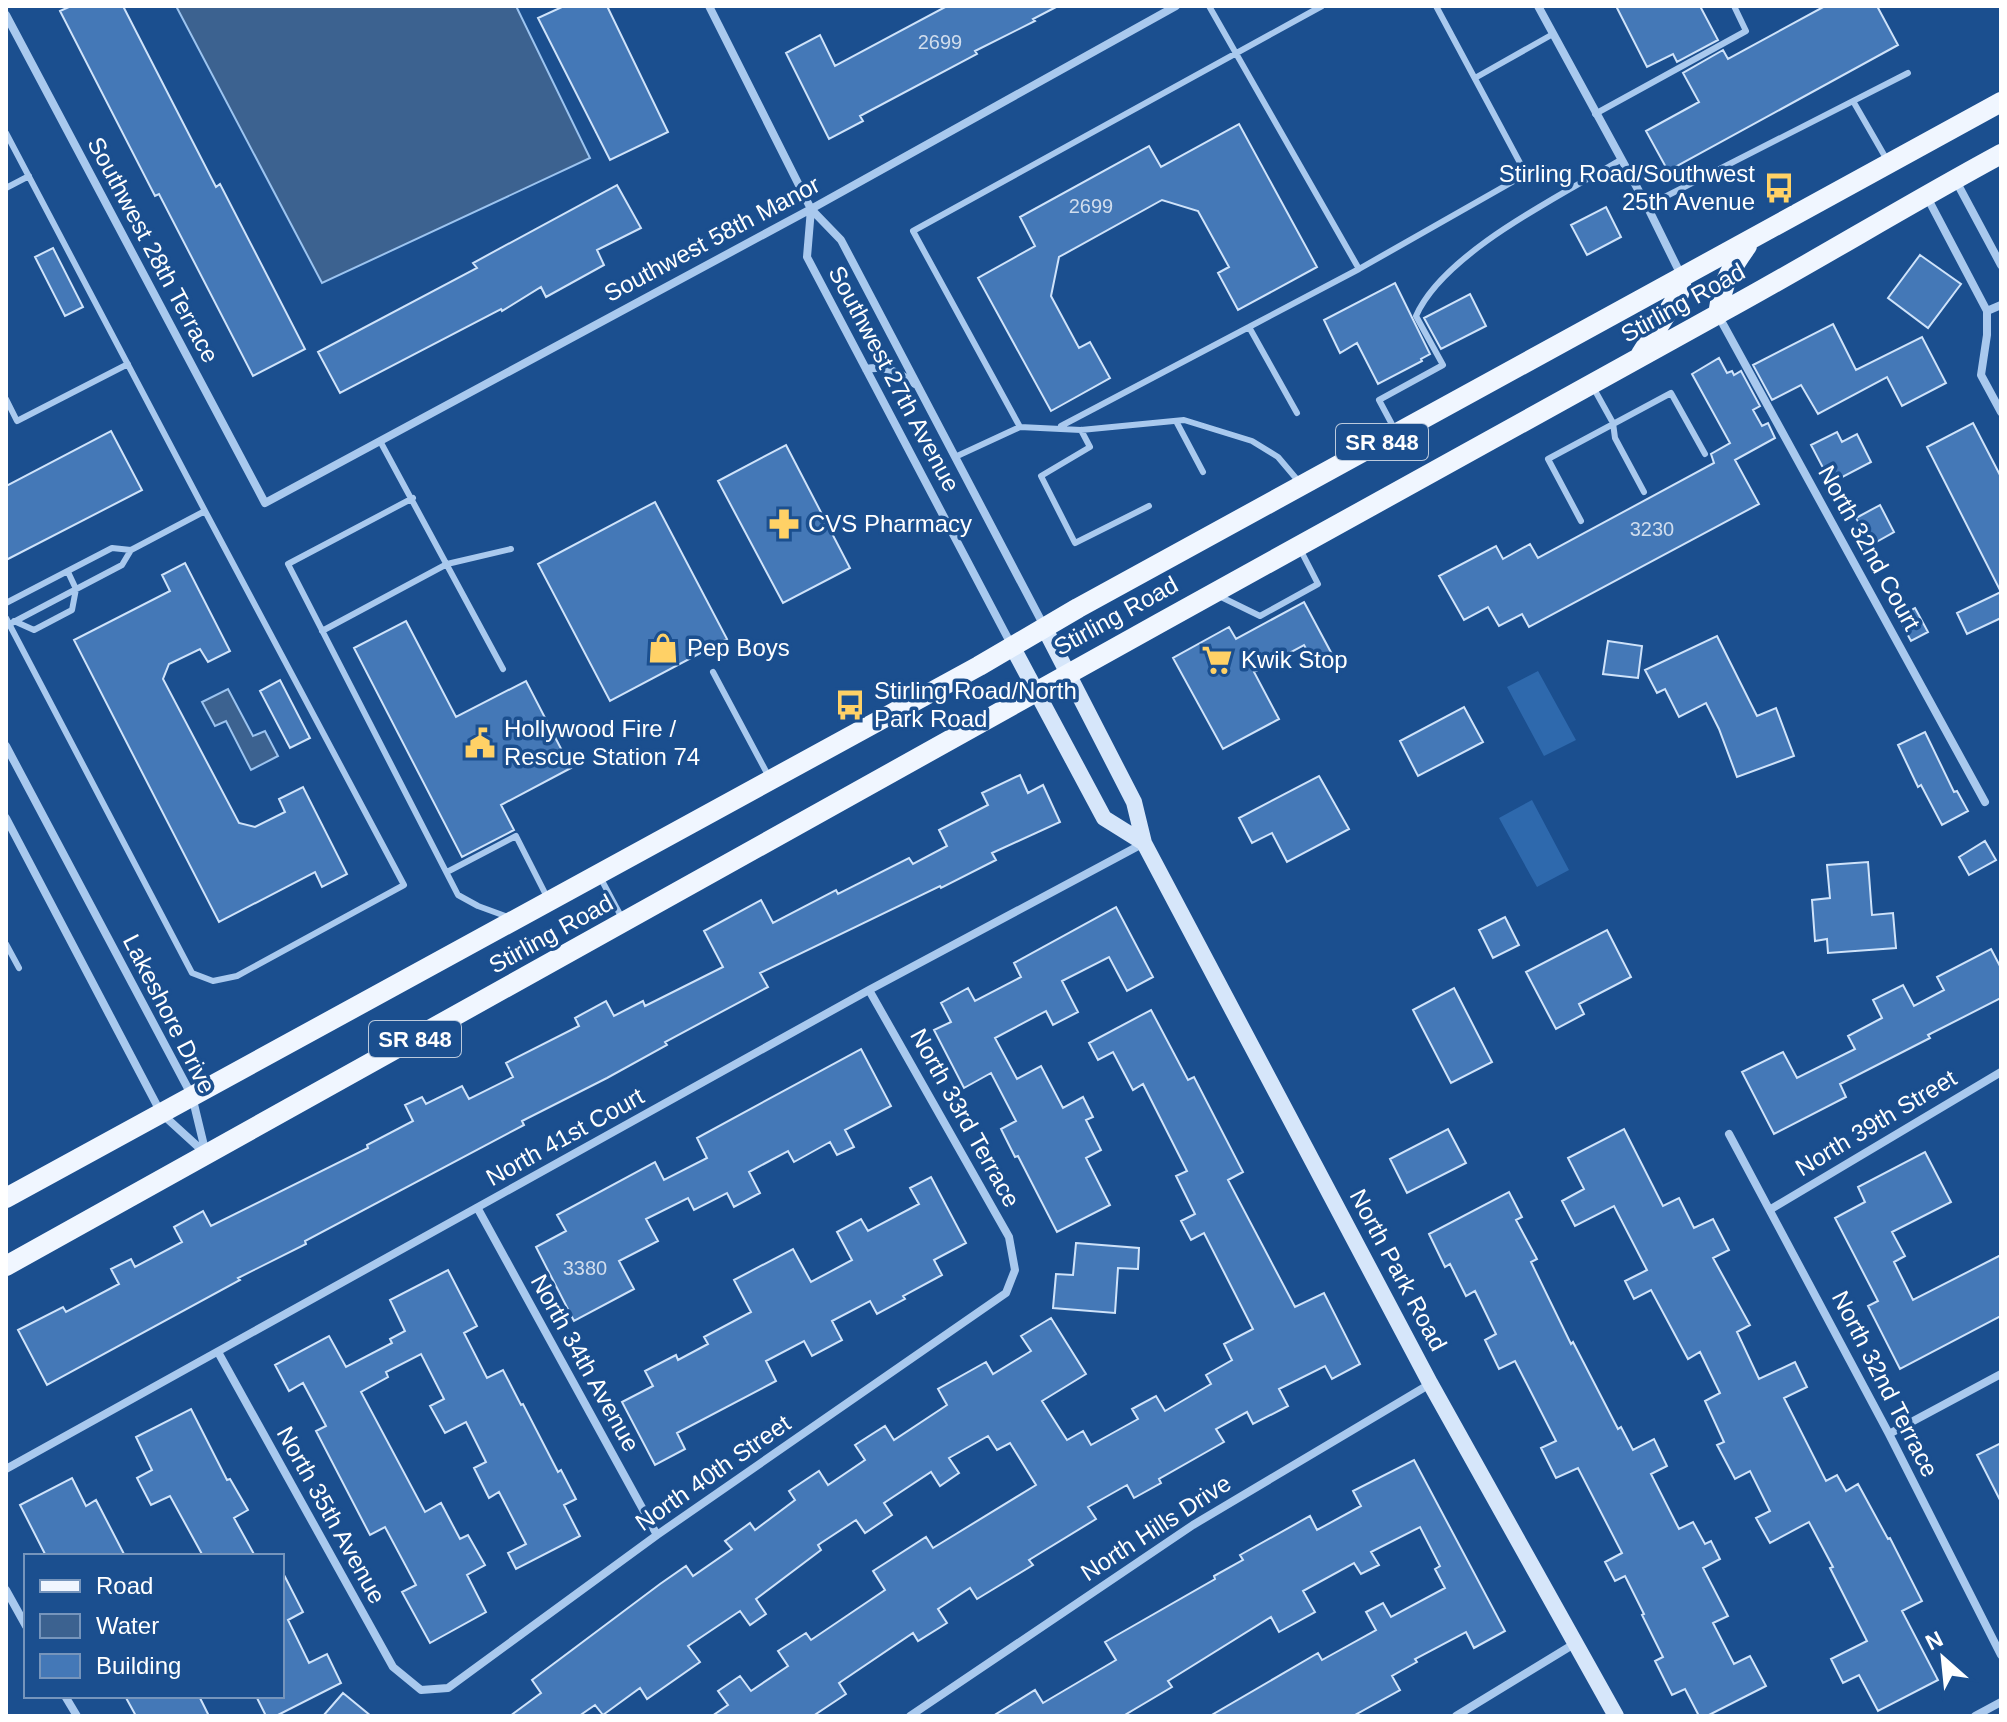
<svg xmlns="http://www.w3.org/2000/svg" width="2007" height="1722" viewBox="0 0 2007 1722" font-family="Arial,sans-serif">
	<style>
		.green { fill: #2e69ad }
		.water { fill: #3c6290; stroke: #9cc4f0; stroke-width: 2 }
		.building { fill: #4478b7; stroke: #cfe3fa; stroke-width: 2 }
		.lines { fill: none; stroke-linecap: round; stroke-linejoin: round }
		.lane { stroke: #a9c9ee; stroke-width: 6 }
		.street { stroke: #a9c9ee; stroke-width: 8 }
		.secondary { stroke: #d6e6fa; stroke-width: 16 }
		.primary { stroke: #f0f6ff; stroke-width: 20 }
		.labels { text-anchor: middle; stroke-width: 7; stroke-linejoin: round; paint-order: stroke }
		.number-label { font-size: 20px; fill: #d0dded }
		.shield { fill: #1b4f8f; stroke: #bbcadd; stroke-width: 2 }
		.shield-label { font-size: 22px; font-weight: bold; fill: #fff }
		.poi-label { font-size: 24px; fill: #fff; stroke: #1b4f8f; text-anchor: start }
		.street-label { font-size: 24px; fill: #fff; stroke: #1b4f8f }
	</style>
	<rect width="100%" height="100%" fill="#1b4f8f"/>
	<path class="green" d="M1538,671l38,69 -32,16 -37,-69z
		M1532,800l37,70 -32,17 -38,-69z"/>
	<path class="water" d="M176,6h340l74,152 -268,125z
		M228,689l25,47 12,-5 13,25 -27,14 -25,-49 -11,5 -13,-24z"/>
	<path class="building" d="M71,6h52l93,181 4,-3 85,165 -52,27 -94,-182 -4,2 -95,-185z
		M564,6h43l61,126 -58,28 -72,-142z
		M947,6h111l-25,13 2,2 -60,30 2,3 -117,62 3,5 -34,18 -43,-86 34,-18 15,31z
		M1616,6h84l18,34 -41,22 -4,-8 -26,13z
		M1825,6h52l21,39 -230,126 -22,-40 53,-29 -16,-29 40,-23 5,9z
		M1239,124l78,143 -79,43 -20,-37 11,-6 -31,-56 -36,-11 -103,57 -8,39 28,52 11,-6 20,36 -59,33 -73,-133 57,-32 -15,-29 129,-71 12,21z
		M617,185l24,43 -44,22 7,15 -58,32 -5,-10 -39,24 -1,-2 -161,84 -22,-41 159,-84 -4,-5z
		M1606,207l15,30 -34,18 -16,-30z
		M53,248l30,59 -18,9 -30,-59z
		M1920,255l41,29 -33,44 -40,-30z
		M1395,283l35,71 -9,5 1,2 -44,23 -21,-41 -17,10 -16,-33z
		M1470,294l16,32 -45,23 -17,-31z
		M1833,324l23,46 66,-33 24,46 -44,23 -15,-29 -69,37 -17,-29 -29,15 -19,-35z
		M1719,358l8,15 5,-2 2,4 7,-4 19,35 -7,4 9,16 6,-3 7,15 -40,22 24,44 -230,123 -7,-13 -23,12 -11,-19 -24,13 -25,-44 57,-30 7,13 27,-15 8,14 176,-95 -3,-9 19,-11 -38,-69z
		M1973,423l28,54v141l-34,16 -10,-21 44,-21 -74,-145z
		M111,431l31,59 -136,70v-74z
		M1837,432l5,10 15,-8 14,28 -40,21 -20,-38z
		M786,445l64,123 -67,35 -65,-122z
		M655,502l72,137 -117,62 -72,-137z
		M1880,505l14,27 -23,13 -15,-27z
		M185,563l45,88 -22,11 -8,-13 -31,15 -6,15 76,144 16,4 30,-15 -6,-13 24,-12 44,87 -25,13 -7,-15 -96,50 -145,-282 96,-49 -8,-16z
		M1304,602l30,56 -17,10 -13,-23 -50,27 25,47 -56,30 -50,-91 56,-31 7,12z
		M1915,608l13,24 -17,9 -13,-24z
		M406,621l50,96 70,-36 45,87 -70,37 13,25 -52,27 -108,-209z
		M1717,636l40,80 19,-8 18,48 -57,21 -18,-48 -13,-26 -27,14 -14,-28 -8,4 -12,-23z
		M1608,641l34,5 -4,32 -35,-4z
		M280,680l30,58 -20,10 -30,-57z
		M1464,707l19,35 -65,34 -18,-35z
		M1925,732l29,60 3,-1 11,20 -26,14 -21,-40 -3,2 -20,-42z
		M1020,775l8,18 15,-8 17,37 -68,31 4,7 -55,28 -1,-2 -180,87 8,14 -103,55 2,3 -60,33 -85,43 2,4 -219,116 1,3 -68,34 2,2 -193,105 -29,-55 45,-23 3,5 53,-28 -8,-15 20,-10 4,8 47,-25 -8,-15 29,-16 8,15 157,-78 -1,-3 46,-24 -8,-16 17,-8 4,7 36,-18 7,13 44,-22 -7,-14 73,-37 -4,-8 31,-17 8,15 29,-15 2,5 78,-39 -19,-36 57,-31 12,23 63,-33 2,4 71,-36 4,6 34,-18 -8,-16 49,-25 -6,-12z
		M1319,776l30,53 -62,33 -15,-29 -20,10 -13,-25z
		M1985,841l11,19 -27,15 -10,-18z
		M1868,862l4,53 21,-2 3,35 -68,5 -1,-14 -12,2 -3,-41 18,-2 -3,-33z
		M1116,907l37,70 -26,14 -18,-34 -47,24 16,31 -25,13 -7,-14 -51,27 22,41 24,-13 22,42 20,-11 10,20 -7,3 15,30 -15,8 24,47 -53,27 -39,-76 -3,1 -14,-28 15,-8 -25,-48 -27,15 -30,-58 17,-8 -10,-19 27,-15 7,13 46,-24 -7,-14z
		M1505,917l14,28 -26,13 -14,-28z
		M1607,930l24,47 -52,27 5,10 -28,15 -30,-57z
		M1991,949l10,19v30l-73,37 2,3 -90,46 6,13 -72,37 -32,-62 41,-20 14,26 58,-29 -7,-13 34,-18 -9,-18 30,-15 11,21 30,-16 -7,-13z
		M1454,988l38,74 -41,21 -38,-73z
		M1151,1010l37,70 6,-3 49,95 -15,8 67,127 29,-14 36,71 -28,15 -7,-13 -46,23 9,17 -35,18 -6,-12 -31,17 8,13 -65,37 2,4 -27,15 -7,-13 -39,22 8,12 -67,41 4,5 -56,34 -7,-11 -32,21 9,14 -29,18 -5,-8 -74,50 7,11 -33,22h-101l16,-11 -10,-14 22,-15 11,15 37,-25 -10,-15 28,-18 5,7 74,-50 -12,-19 53,-34 7,11 103,-63 -26,-42 -13,7 -9,-14 -39,22 10,15 -19,13 -9,-14 -47,31 8,12 -27,18 -9,-13 -38,25 3,5 -65,49 10,15 -16,11 -10,-14 -52,35 12,16 -53,37 -7,-11 -37,27 -8,-10 -16,11h-69l31,-23 -9,-13 128,-96 26,-18 7,10 39,-27 -7,-8 25,-18 5,7 40,-30 -6,-9 30,-20 9,14 37,-25 -10,-15 30,-19 9,14 53,-35 -9,-16 48,-27 7,12 38,-23 -10,-15 30,-18 35,56 -44,27 25,39 16,-9 8,14 47,-26 -6,-10 24,-13 9,15 46,-27 -5,-9 26,-15 -8,-16 29,-15 -49,-96 -13,7 -10,-19 14,-7 -19,-38 11,-5 -44,-87 -10,6 -20,-38 -15,8 -9,-17z
		M861,1049l30,57 -46,24 9,17 -17,8 -7,-13 -36,20 -6,-11 -39,21 11,21 -26,14 -7,-14 -33,17 -6,-12 -42,21 12,22 -39,20 15,28 -60,32 -38,-74 30,-16 -9,-16 98,-53 9,18 43,-22 -10,-20z
		M1448,1129l18,34 -59,30 -17,-34z
		M1624,1129l39,77 16,-8 15,30 19,-9 16,31 -16,8 37,67 -13,7 22,47 36,-17 12,25 -23,11 42,83 11,-6 9,16 12,-7 30,55 2,-1 32,63 -20,10 36,69 -60,31 -19,-36 -16,8 -12,-24 36,-18 -37,-73 3,-1 -24,-45 -39,21 -14,-25 14,-7 -20,-40 -15,8 -18,-34 7,-3 -19,-41 15,-8 -20,-41 -12,7 -37,-69 -17,9 -9,-18 22,-11 -33,-64 -39,20 -13,-25 22,-12 -16,-31z
		M1925,1152l26,50 -59,30 13,24 -11,6 19,38 88,-45v61l-101,53 -32,-63 10,-5 -43,-83 30,-16 -7,-15z
		M931,1177l35,66 -32,17 8,15 -39,21 2,3 -28,15 -7,-13 -38,20 10,19 -30,16 -8,-15 -38,20 10,20 -99,52 8,16 -30,16 -33,-63 31,-16 -8,-15 31,-16 2,5 30,-16 -4,-7 47,-25 -17,-32 59,-31 18,33 41,-22 -15,-28 24,-13 7,12 51,-27 -9,-16z
		M1509,1192l13,25 -6,3 21,39 -6,3 40,82 2,-2 45,87 3,-2 12,23 21,-11 13,27 -16,8 28,55 14,-7 12,22 6,-3 9,18 -17,9 25,48 -15,7 21,41 16,-8 16,30 -59,30h-8l-14,-27 -13,6 -17,-34 8,-4 -21,-42 2,-1 -19,-38 -10,5 -10,-19 17,-9 -44,-85 -22,10 -15,-30 15,-7 -41,-80 -16,8 -14,-29 11,-6 -21,-43 -9,5 -16,-32 -5,3 -16,-33z
		M1076,1243l63,5 -1,21 -20,-1 -3,45 -62,-5 3,-34 17,1z
		M448,1270l29,56 -13,7 23,45 16,-8 18,35 2,-1 35,68 3,-2 15,29 -12,6 16,31 -64,33 -8,-16 18,-9 -27,-52 -10,6 -15,-30 12,-6 -20,-40 -21,11 -15,-27 14,-7 -23,-45 -35,18 2,5 -27,15 64,120 16,-9 19,36 8,-4 17,30 -18,10 19,37 -56,31 -28,-51 14,-7 -31,-58 -15,8 -54,-104 10,-5 -23,-43 -14,8 -14,-26 54,-29 17,31 46,-24 -2,-4 15,-8 -15,-31z
		M191,1409l36,71 3,-1 18,31 -14,8 21,38h-52l-33,-60 -19,9 -14,-27 15,-8 -16,-33z
		M2001,1443v59l-24,-47z
		M1414,1460l91,171 -31,17 -8,-16 -51,27 2,3 -25,14 8,14 -47,26h-143l108,-63 4,7 54,-30 -10,-18 17,-9 8,14 54,-29 -10,-19 5,-3 -20,-39 -49,25 8,13 -18,9 -7,-11 -51,28 12,21 -36,20 -8,-15 -103,64 4,6 -49,29h-130l42,-26 8,13 73,-43 -11,-18 110,-63 -1,-3 29,-16 -3,-5 70,-39 7,14 44,-24 -8,-15z
		M72,1478l14,28 10,-6 29,56h-79l-26,-51z
		M282,1571l21,41 -15,8 21,43 18,-9 14,29 -65,33h-10l-10,-20h26z
		M343,1693l28,23h-48z
		M125,1696h74l10,20h-73z"/>
	<g class="lines">
		<path class="lane" d="M1209,6l150,263 167,-95 -90,-168
			M1475,78l78,-44
			M1853,101l34,59
			M1595,114l151,-83 -12,-25
			M6,133l199,378 -74,39 -19,-2 -106,55
			M6,188l23,-12
			M1647,206l261,-133
			M1593,387l20,36 2,15 29,54
			M6,399l11,22 111,-57
			M1297,413l-48,-86 110,-58
			M1176,421l27,51
			M1061,426l188,-99
			M1081,430l9,17 -49,29 34,67 74,-37
			M1395,430l-16,-30 64,-35 -27,-49c28,-64 146,-121 206,-157
			M380,441l123,228
			M955,457l65,-30
			M1300,483l-22,-26 -26,-16 -68,-21 -103,10 -61,-3 -107,-196 409,-225
			M413,498l-125,66 170,331 20,11 30,11
			M1581,521l-33,-62 123,-66 34,61
			M1219,596l41,20 58,-32 -18,-35
			M6,618l186,355 21,8 24,-5 167,-91 -199,-374
			M14,621l20,9 38,-20 4,-21 -8,-17
			M6,626l116,-61 9,-15
			M322,631l125,-67 64,-15
			M713,672l56,105
			M447,872l69,-36 32,63
			M600,877l23,43
			M6,944l13,24"/>
		<path class="street" d="M709,6l102,203 30,31 203,386
			M1538,6l109,200 35,71
			M6,15l259,488 546,-294 365,-203
			M1956,181l45,84
			M1927,197l60,114v24l-6,40 20,37
			M811,209l-4,48 205,389
			M1987,311l14,-6
			M1718,315l267,487
			M866,369c20,-4 32,3 49,15
			M6,746l186,350 14,58
			M6,818l155,295 45,41
			M1729,1134l160,300 112,221
			M478,1209l179,326
			M1771,1209l230,-137
			M218,1352l175,315 28,23 27,-2 209,-153 349,-242 9,-23 -6,-33 -140,-247
			M1889,1434l112,-60
			M6,1469l863,-479 275,-147
			M6,1590l20,36
			M65,1696l12,20
			M910,1716l283,-191 237,-141
			M1456,1716l118,-72
			M1975,1716l26,-14"/>
		<path class="secondary" d="M1044,627l90,175 10,41 286,540 186,333
			M1012,646l92,172 40,25"/>
		<path class="primary" d="M1718,315c4,-31 11,-44 29,-69
			M1641,354l38,-60 3,-16
			M6,1198l973,-532 99,-58 923,-506
			M6,1266c569,-315 1135,-635 1705,-948 98,-53 192,-111 290,-164"/>
	</g>
	<defs>
		<g id="bus-bare" transform="scale(2.4)"><path d="M-5-6H5V4H4V6H2V4H-2V6H-4V4H-5ZM-3.5-4V0h7V-4ZM-3.5 1.2v1.5H-2V1.2ZM2 1.2v1.5H3.5V1.2Z" fill="#ffd166" stroke="#1b4f8f" stroke-width="2.5" paint-order="stroke"/></g>
		<g id="pharmacy-bare" transform="scale(2.4)"><path d="M-2-6h4v4h4v4h-4v4h-4v-4h-4v-4h4Z" fill="#ffd166" stroke="#1b4f8f" stroke-width="2.5" paint-order="stroke"/></g>
		<g id="shop-bare" transform="scale(2.4)"><path d="M-5-2.5h2.3a2.7 3.5 0 0 1 5.4 0H5L5.5 6h-11ZM-1.5-2.5h3a1.5 2.3 0 0 0-3 0Z" fill="#ffd166" stroke="#1b4f8f" stroke-width="2.5" paint-order="stroke"/></g>
		<g id="supermarket-bare" transform="scale(2.4)"><path d="M-6-5.5h2.5l.6 2H6L4.5 2H-2.5L-4.4-4H-6ZM-1.5 3.2a1.3 1.3 0 1 0 .1 0ZM3 3.2a1.3 1.3 0 1 0 .1 0Z" fill="#ffd166" stroke="#1b4f8f" stroke-width="2.5" paint-order="stroke"/></g>
		<g id="civic-bare" transform="scale(2.4)"><path d="M-.6-6.5H3V-4.5H.6V-3L4-1V1h2V6H-6V1h2V-1L-.6-3ZM-1.2 2.5V6h2.4V2.5Z" fill="#ffd166" stroke="#1b4f8f" stroke-width="2.5" paint-order="stroke"/></g>
	</defs>
	<g fill-rule="evenodd">
		<use href="#bus-bare" x="1779" y="188"/>
		<use href="#pharmacy-bare" x="784" y="524"/>
		<use href="#shop-bare" x="663" y="648"/>
		<use href="#supermarket-bare" x="1217" y="660"/>
		<use href="#bus-bare" x="850" y="705"/>
		<use href="#civic-bare" x="480" y="743"/>
	</g>
	<g class="labels">
		<g class="number-label">
			<text x="940" y="49">2699</text>
			<text x="1091" y="213">2699</text>
			<text x="1652" y="536">3230</text>
			<text x="585" y="1275">3380</text>
		</g>
		<g class="shield">
			<rect x="1336" y="424" width="92" height="36" rx="6"/>
			<rect x="369" y="1021" width="92" height="36" rx="6"/>
		</g>
		<g class="shield-label">
			<text x="1382" y="450">SR 848</text>
			<text x="415" y="1047">SR 848</text>
		</g>
		<g class="poi-label">
			<text x="1755" y="182" text-anchor="end">Stirling Road/Southwest<tspan x="1755" dy="28">25th Avenue</tspan></text>
			<text x="808" y="532">CVS Pharmacy</text>
			<text x="687" y="656">Pep Boys</text>
			<text x="1241" y="668">Kwik Stop</text>
			<text x="874" y="699">Stirling Road/North<tspan x="874" dy="28">Park Road</tspan></text>
			<text x="504" y="737">Hollywood Fire /<tspan x="504" dy="28">Rescue Station 74</tspan></text>
		</g>
		<g class="street-label">
			<text transform="translate(712 239) rotate(-28)" y="8">Southwest 58th Manor</text>
			<text transform="translate(153 250) rotate(62)" y="8">Southwest 28th Terrace</text>
			<text transform="translate(1683 303) rotate(-29)" y="8">Stirling Road</text>
			<text transform="translate(894 379) rotate(62)" y="8">Southwest 27th Avenue</text>
			<text transform="translate(1869 548) rotate(61)" y="8">North 32nd Court</text>
			<text transform="translate(1116 616) rotate(-29)" y="8">Stirling Road</text>
			<text transform="translate(551 934) rotate(-29)" y="8">Stirling Road</text>
			<text transform="translate(169 1014) rotate(63)" y="8">Lakeshore Drive</text>
			<text transform="translate(965 1118) rotate(61)" y="8">North 33rd Terrace</text>
			<text transform="translate(1876 1123) rotate(-31)" y="8">North 39th Street</text>
			<text transform="translate(565 1137) rotate(-29)" y="8">North 41st Court</text>
			<text transform="translate(1398 1270) rotate(62)" y="8">North Park Road</text>
			<text transform="translate(585 1363) rotate(61)" y="8">North 34th Avenue</text>
			<text transform="translate(1885 1384) rotate(63)" y="8">North 32nd Terrace</text>
			<text transform="translate(713 1473) rotate(-35)" y="8">North 40th Street</text>
			<text transform="translate(331 1515) rotate(61)" y="8">North 35th Avenue</text>
			<text transform="translate(1156 1528) rotate(-33)" y="8">North Hills Drive</text>
		</g>
	</g>
	<rect width="2007" height="1722" fill="none" stroke="#ffffff" stroke-width="16"/>
	<rect x="24" y="1554" width="260" height="144" fill="#1b4f8f" stroke="#7695bc" stroke-width="2"/>
	<rect x="40" y="1580" width="40" height="12" fill="#f0f6ff" stroke="#7695bc" stroke-width="2"/>
	<text x="96" y="1594" font-size="24" fill="#ffffff">Road</text>
	<rect x="40" y="1614" width="40" height="24" fill="#3c6290" stroke="#7695bc" stroke-width="2"/>
	<text x="96" y="1634" font-size="24" fill="#ffffff">Water</text>
	<rect x="40" y="1654" width="40" height="24" fill="#4478b7" stroke="#7695bc" stroke-width="2"/>
	<text x="96" y="1674" font-size="24" fill="#ffffff">Building</text>
	<g transform="translate(1943 1658) rotate(333)" stroke="#1b4f8f" stroke-width="6" paint-order="stroke">
	<path d="M0-6L14 30L0 20L-14 30Z" fill="#ffffff"/>
	<text y="-12" font-size="22" font-weight="bold" text-anchor="middle" fill="#ffffff">N</text>
	</g>
</svg>
